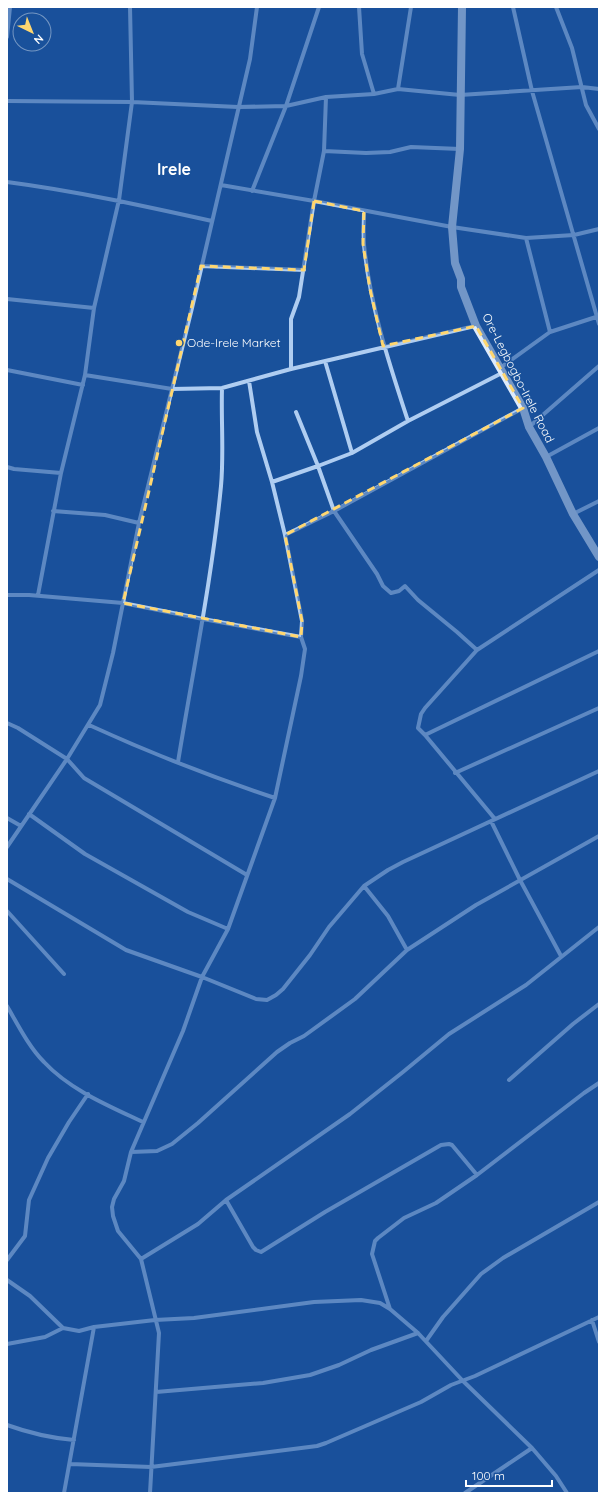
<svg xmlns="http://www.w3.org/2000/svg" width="606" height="1500" viewBox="0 0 606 1500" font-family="Quicksand,sans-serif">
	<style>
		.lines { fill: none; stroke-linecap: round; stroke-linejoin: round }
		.minor { stroke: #afcdf1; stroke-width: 4 }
		.secondary { stroke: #deebfc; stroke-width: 8 }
		.marked { fill: none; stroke: #ffd770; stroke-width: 3; stroke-dasharray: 8 5; stroke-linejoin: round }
		.poi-dot { fill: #ffd770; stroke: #19519b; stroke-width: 1.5 }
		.labels { text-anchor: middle; stroke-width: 3; stroke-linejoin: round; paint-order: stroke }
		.poi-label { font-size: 12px; fill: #fff; stroke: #19519b; text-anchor: start }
		.street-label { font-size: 12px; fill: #fff; stroke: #19519b }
		.district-label { font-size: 16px; font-weight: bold; fill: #fff; stroke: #19519b }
	</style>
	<rect width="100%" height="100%" fill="#19519b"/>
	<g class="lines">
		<path class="minor" d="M359,7l3,47 12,40
			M513,7l19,84 67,233
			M556,7l16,41 14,57 13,24
			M7,37l3,-30
			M398,89l13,-82
			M7,101l125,1 106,5 48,-1 40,-9 48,-3 24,-5 62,6 122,-8 17,2
			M324,151l42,2 24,-1 21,-5 49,2
			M7,182c69,9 137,24 205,39
			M221,185l93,16 138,26 74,11 48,-3 25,-6
			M252,191l34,-85 33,-99
			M364,211c0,11 -1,23 0,34 6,61 25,118 44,176
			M526,238l24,94
			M201,266l103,4
			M7,299l87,9
			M325,361l27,92
			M500,368l50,-36 49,-16
			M291,369v-50l8,-22 15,-96 10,-50 2,-54
			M7,370l76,15
			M85,375l87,14 50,-1 69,-19 184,-43
			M296,412l22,54 16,45 43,63 6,12 8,7 8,-2 6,-5 13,14 39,32 20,18
			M529,427l70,-61
			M546,457l53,-29
			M7,467l7,2 47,4
			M272,482l46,-16 34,-13 56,-32 94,-48
			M53,511l52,4 34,8
			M573,514l26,-13
			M285,535l49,-24 189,-103
			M7,595h22l94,8 80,16 98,18
			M38,595l23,-122 24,-98 9,-67 25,-108 13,-98 -2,-95
			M7,723l11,5 49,31 17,19 163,97
			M89,725c61,28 123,52 186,73
			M425,735l174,-84
			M178,762c15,-92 34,-184 43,-276 3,-33 0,-65 1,-98
			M455,773l144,-65
			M29,814l56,40 103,58 40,17
			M7,818l14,8
			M495,819l-70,-84 -7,-7 3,-14 4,-6 52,-58 122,-80
			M491,821l29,59 41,76
			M7,847l60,-88 33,-54 13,-52 26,-130 53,-215 58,-249 7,-52
			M7,879l119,71 76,27 54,22 11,1 9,-5 7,-6 27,-34 19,-28 35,-41 24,-16 15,-8 196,-91
			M364,886l24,30 19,34
			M7,911l57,63
			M7,1006c11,19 22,41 37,56 26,28 65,44 99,60
			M509,1080l64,-56 26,-20
			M131,1152l26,-1 15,-7 26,-21 79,-71 13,-9 14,-7 51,-37 52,-49 69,-45 123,-69
			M226,1200l27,47 3,3 5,2 64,-40 116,-67 8,-1 3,1 25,30
			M141,1259l57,-35 28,-24 124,-86 53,-42 46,-38 77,-49 73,-58
			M7,1260l18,-24 4,-36 19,-42 21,-36 19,-28
			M7,1280l23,16 33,32
			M390,1309l-18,-55 3,-13 3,-3 26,-20 32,-15 41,-28 107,-82 15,-10
			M592,1320l7,22
			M426,1341l17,-24 38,-43 22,-16 96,-56
			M7,1344l38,-7 18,-9 16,3 15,-4 61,-7 39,-2 120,-16 47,-2 19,3 10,6 28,24 44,47 70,68 24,28 11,17
			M156,1392l107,-9 47,-8 29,-10 32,-15 47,-17
			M7,1425c22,8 44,13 67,15
			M70,1464l81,3 166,-21 9,-3 95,-41 30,-17 24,-9 124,-59
			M64,1493l30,-166
			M150,1493l9,-160 -18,-74 -23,-28 -5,-15 -1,-9 2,-8 10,-18 7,-29 52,-121 19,-54 26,-48 47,-131 26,-122 4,-27 -4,-12 1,-16 -17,-86 -13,-53 -15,-50 -8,-51
			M465,1493l67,-45"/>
		<path class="secondary" d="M462,7l-2,142 -8,78 3,36 6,16v8l15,39 47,82 6,19 17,30 27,57 26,43"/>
	</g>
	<path d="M0 0H606V1500H0ZM314,201l50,10 -1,33 7,45 13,57 93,-20 47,82 -238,127 17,86 -1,16 -178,-34 78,-337 103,4z" fill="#19519b" fill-opacity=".55" fill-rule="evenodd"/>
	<path class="marked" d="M314,201l50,10 -1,33 7,45 13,57 93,-20 47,82 -238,127 17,86 -1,16 -178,-34 78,-337 103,4z"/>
	<circle class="poi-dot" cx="179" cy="343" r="4"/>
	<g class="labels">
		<g class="poi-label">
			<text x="187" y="347">Ode-Irele Market</text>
		</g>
		<g class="street-label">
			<text transform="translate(518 378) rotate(63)" y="4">Ore-Legbogbo-Irele Road</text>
		</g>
		<g class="district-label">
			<text x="174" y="175">Irele</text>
		</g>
	</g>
	<rect width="606" height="1500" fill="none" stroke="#ffffff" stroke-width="16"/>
	<g transform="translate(32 32) rotate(137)"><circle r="19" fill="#19519b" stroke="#7597c3"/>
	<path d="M0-3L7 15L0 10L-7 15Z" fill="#ffd770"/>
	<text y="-6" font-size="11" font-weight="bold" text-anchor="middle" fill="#ffffff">N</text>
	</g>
	<path d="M466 1480v6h86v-6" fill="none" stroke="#ffffff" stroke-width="2"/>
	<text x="472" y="1480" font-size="12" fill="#ffffff" stroke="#19519b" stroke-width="3" paint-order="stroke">100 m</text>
</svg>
